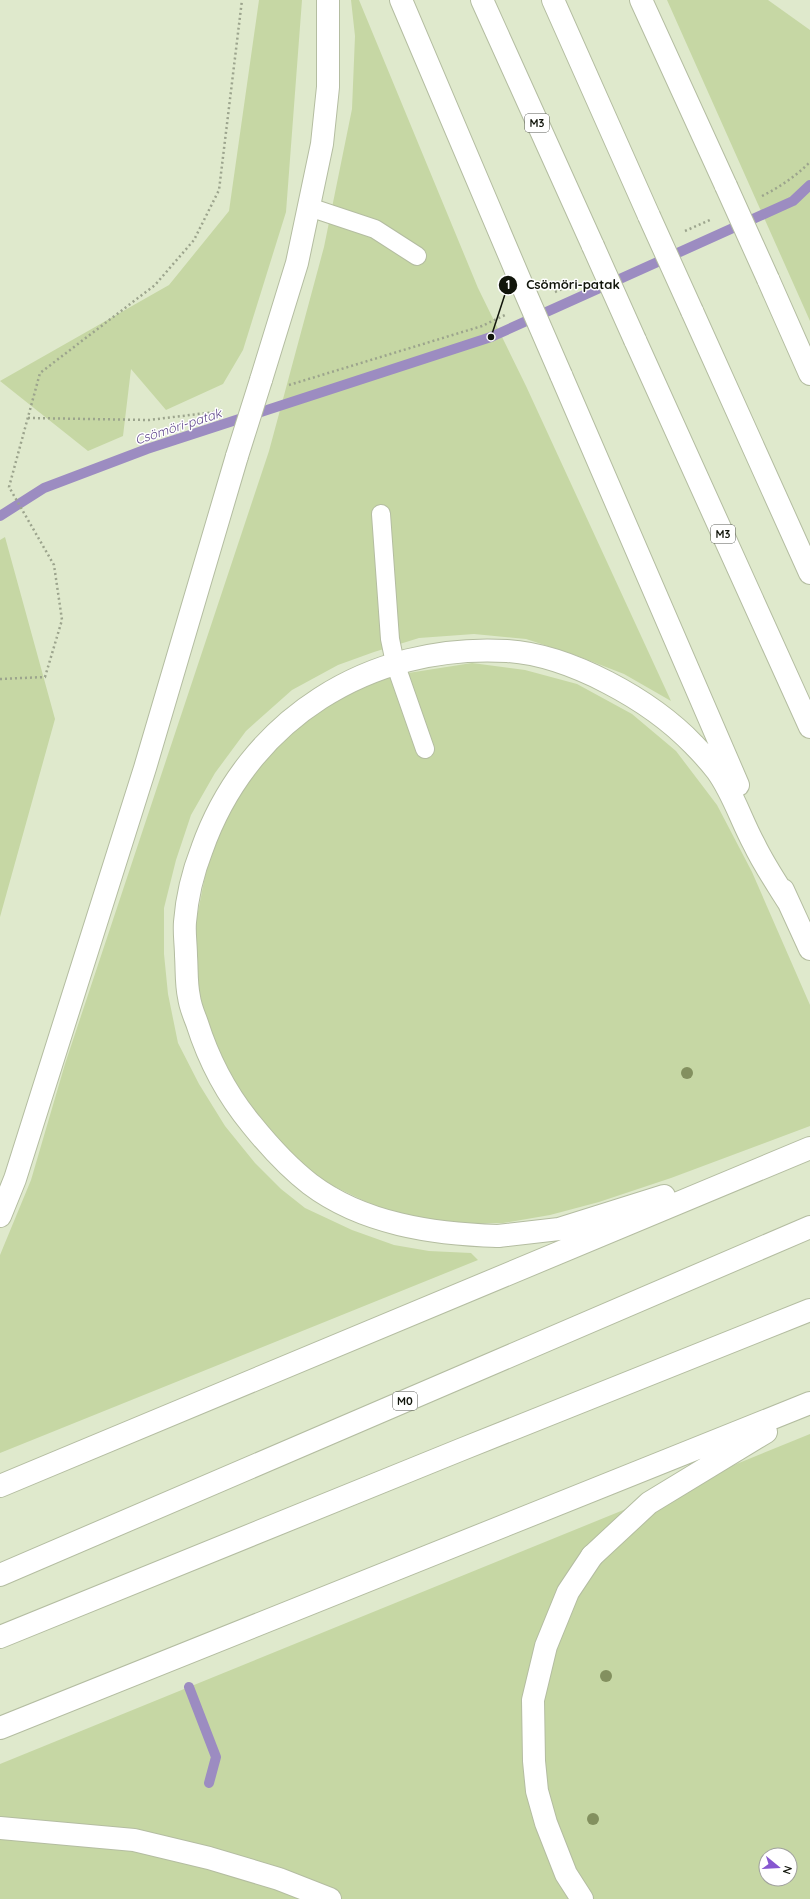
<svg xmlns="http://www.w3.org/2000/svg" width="810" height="1899" viewBox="0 0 810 1899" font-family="Quicksand,sans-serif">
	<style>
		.green { fill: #c6d7a4; fill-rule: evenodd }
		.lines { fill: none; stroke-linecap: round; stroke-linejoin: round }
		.stream { stroke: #9c8cc1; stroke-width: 10 }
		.service-casing { stroke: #b4bda1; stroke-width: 20 }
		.trunk-casing { stroke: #b4bda1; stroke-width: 24 }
		.motorway-casing { stroke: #b4bda1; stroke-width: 24 }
		.path { stroke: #9ca48d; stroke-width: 2.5; stroke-dasharray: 2 3; stroke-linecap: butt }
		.service { stroke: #fff; stroke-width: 18 }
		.trunk { stroke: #fff; stroke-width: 22 }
		.motorway { stroke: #fff; stroke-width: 22 }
		.motorway-bridge-casing { stroke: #b4bda1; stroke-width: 24; stroke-linecap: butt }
		.motorway-bridge { stroke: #fff; stroke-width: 22 }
		.tree { fill: #83905f }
		.labels { text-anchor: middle; stroke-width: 3; stroke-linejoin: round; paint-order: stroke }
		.shield { fill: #fff; stroke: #585b54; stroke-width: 1 }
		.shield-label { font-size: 11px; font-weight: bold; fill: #11150b }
		.water-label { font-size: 13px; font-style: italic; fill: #5f478b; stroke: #fff }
		.leader { fill: none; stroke: #11150b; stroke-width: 1.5 }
		.callout-dot { fill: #11150b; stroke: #fff; stroke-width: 1.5 }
		.mark-label { font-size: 12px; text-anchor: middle; font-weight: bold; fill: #fff }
		.callout-label { font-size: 13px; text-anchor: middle; font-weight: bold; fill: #11150b; stroke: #fff; stroke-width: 3; stroke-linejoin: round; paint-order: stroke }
	</style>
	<rect width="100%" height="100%" fill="#dfe9cc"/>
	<path class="green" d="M259,0h43l-16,212 -43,138 -20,34 -57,26 -35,-41 -8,67 -35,15 -88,-70 169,-96 60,-74z
		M351,0h8l119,288 48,98 145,315 -47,-27 -49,-19 -49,-16 -52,-5 -55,4 -45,14 -36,13 -46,25 -46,41 -31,42 -24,42 -15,45 -12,48v46l4,40 10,49 21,41 26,42 30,37 26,26 24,19 47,22 42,15 35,6 42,2 7,7 -478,193v-198l31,-75 34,-116 204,-613 55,-204 28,-138 3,-73z
		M667,0h101l42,30v291z
		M5,537l50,182 -55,198v-377z
		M472,663l53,7 52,14 55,30 44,37 41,54 35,67 58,133v121l-139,52 -72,24 -49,13 -47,8h-48l-42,-6 -40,-12 -44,-21 -31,-22 -25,-22 -51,-71 -22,-63 -6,-74 16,-81 31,-64 38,-44 29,-25 37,-22 44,-20z
		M810,1434v465h-810v-135zM766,1855h24v24h-24z"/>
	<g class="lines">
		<path class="stream" d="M0,516l44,-28 103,-39 344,-112 302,-136 17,-16
			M189,1687l27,70 -7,26"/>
		<g class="service-casing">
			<path id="service" d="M309,207l66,22 42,27
				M381,514l9,125 5,24 30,86"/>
		</g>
		<g class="trunk-casing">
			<path id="trunk" d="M498,1236l61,-7 105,-33
				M0,1486l810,-338
				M592,1556l57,-53 117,-71
				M0,1575l810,-348
				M0,1637l460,-187 350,-140
				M0,1728l810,-325"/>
		</g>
		<g class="motorway-casing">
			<path id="motorway" d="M401,0l121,285
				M482,0l111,246
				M553,0l96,216
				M641,0l85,186
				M768,279l42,95
				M692,311l118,262
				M635,340l175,387
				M561,375l177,410
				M261,380l36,-117 25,-119 6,-57v-87
				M783,890l27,59
				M0,1216l15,-37 130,-411 92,-312
				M498,1236c-65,-2 -135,-12 -188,-52 -22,-17 -41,-38 -58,-59 -25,-30 -43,-64 -55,-102 -3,-8 -7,-17 -8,-26 -3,-13 -2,-28 -3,-41 0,-11 -2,-23 -1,-34 2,-26 8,-50 17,-73 46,-130 168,-206 305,-198 63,4 144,49 187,94 8,8 16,17 23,26 16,22 24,49 37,73 10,21 23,40 35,59
				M0,1828l134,12 75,18 70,21 51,20
				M582,1899l-16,-25 -20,-51 -9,-32 -3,-30 -1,-61 13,-54 22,-54 24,-36"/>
		</g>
		<path class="path" d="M762,196c18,-9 34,-20 48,-34
			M685,231l25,-11
			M555,292l23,-10
			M289,385l193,-59 23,-11
			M28,418l121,2 66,-8 7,-3
			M0,679l45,-2 17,-57 -8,-55 -45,-78 31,-114 115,-88 39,-45 25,-50 23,-190"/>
		<use href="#service" class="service"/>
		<use href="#trunk" class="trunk"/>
		<use href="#motorway" class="motorway"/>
		<g class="motorway-bridge-casing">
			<path id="motorway-bridge" d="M726,186l42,93
				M649,216l43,95
				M593,246l42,94
				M522,285l39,90
				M237,456l24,-76"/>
		</g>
		<use href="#motorway-bridge" class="motorway-bridge"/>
	</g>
	<g class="tree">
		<circle cx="687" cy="1073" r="6"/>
		<circle cx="606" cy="1676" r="6"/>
		<circle cx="593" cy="1819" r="6"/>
	</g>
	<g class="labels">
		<g class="shield">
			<rect x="525" y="114" width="24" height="18" rx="3"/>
			<rect x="711" y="525" width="24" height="18" rx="3"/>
			<rect x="393" y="1392" width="24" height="18" rx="3"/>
		</g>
		<g class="shield-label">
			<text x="537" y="127">M3</text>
			<text x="723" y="538">M3</text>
			<text x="405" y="1405">M0</text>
		</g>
		<g class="water-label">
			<text transform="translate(178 426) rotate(-18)" y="5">Csömöri-patak</text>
		</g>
	</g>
	<path class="leader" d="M491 337L508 285"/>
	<g class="callout-dot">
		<circle cx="491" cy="337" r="4"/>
		<circle cx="508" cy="285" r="10"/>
	</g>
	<g class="mark-label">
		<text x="508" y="289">1</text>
	</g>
	<g class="callout-label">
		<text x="573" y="289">Csömöri-patak</text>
	</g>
	<g transform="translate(778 1867) rotate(108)"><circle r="19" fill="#ffffff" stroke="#a0a19d"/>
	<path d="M0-3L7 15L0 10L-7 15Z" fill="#8657d0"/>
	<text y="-6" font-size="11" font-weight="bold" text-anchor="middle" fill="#11150b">N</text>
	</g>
</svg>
